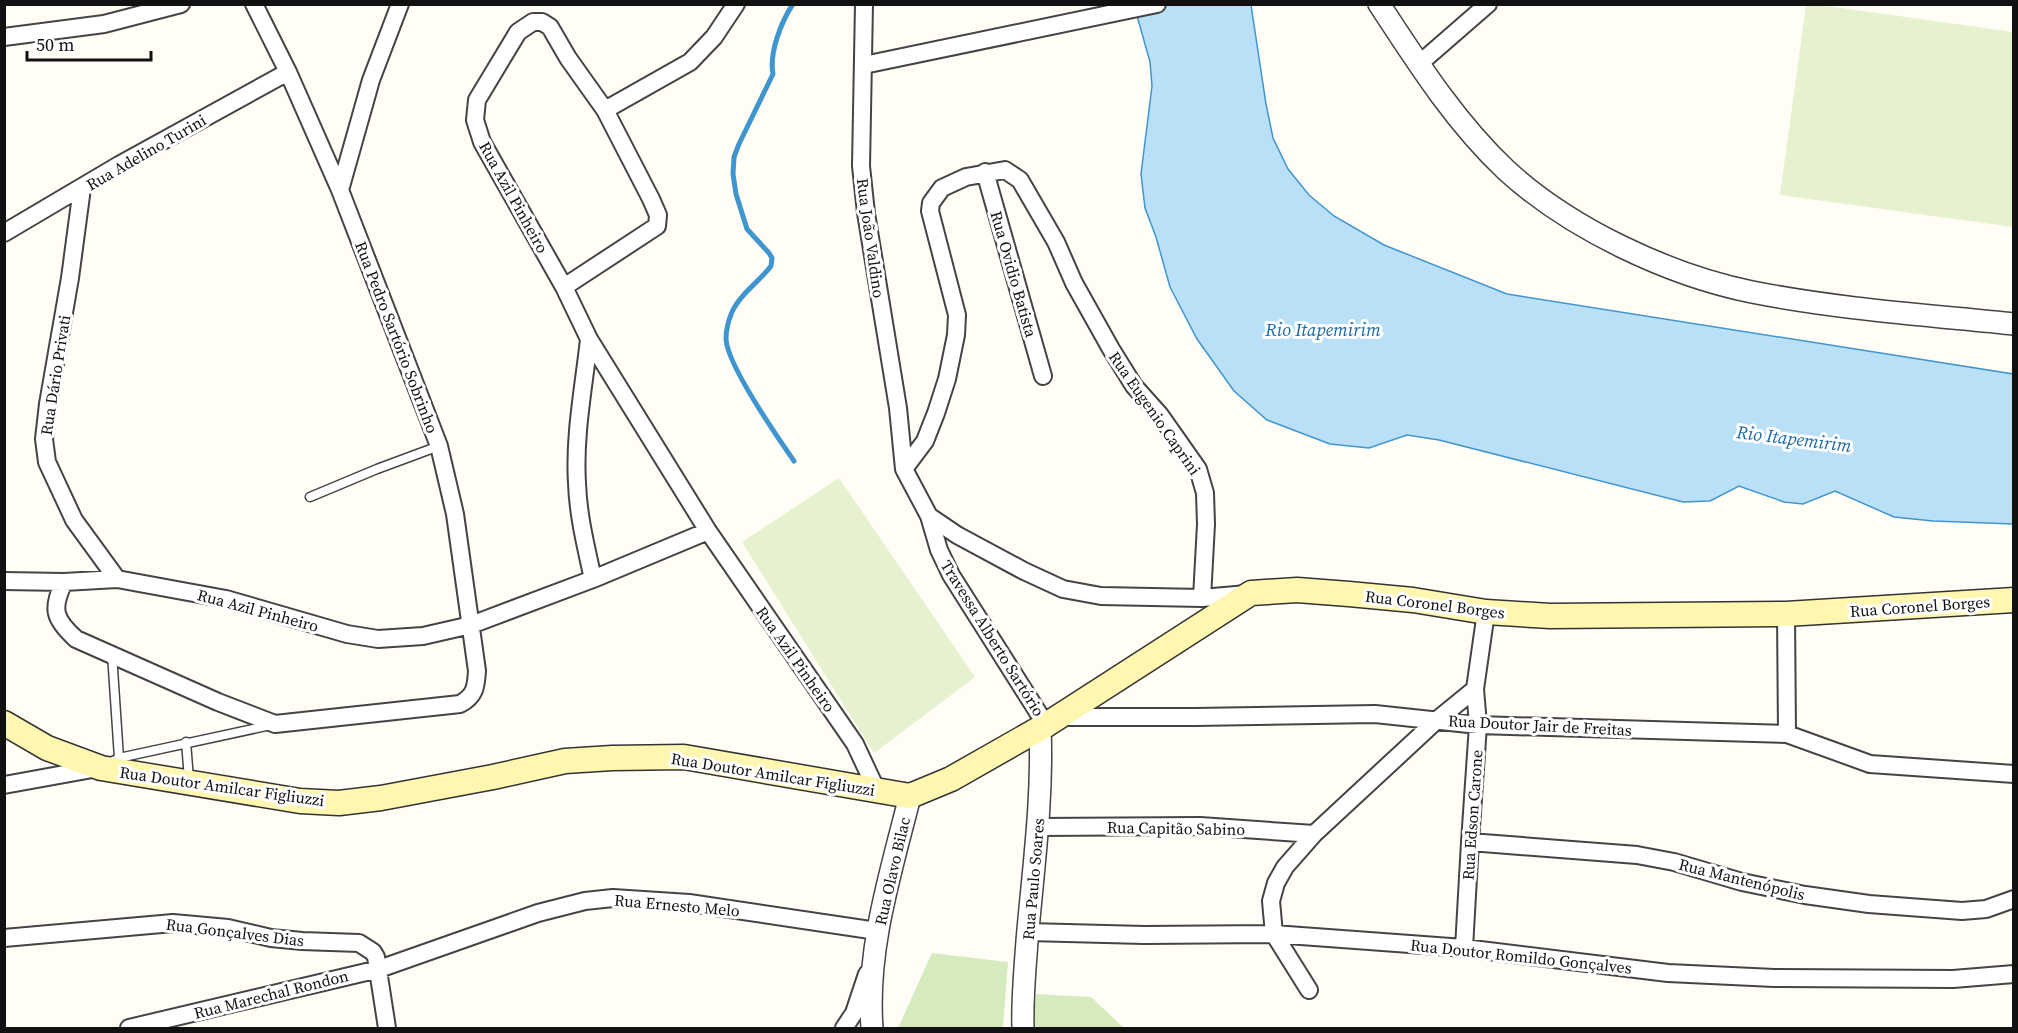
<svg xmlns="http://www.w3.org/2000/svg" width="2018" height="1033" viewBox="0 0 2018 1033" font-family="'Source Serif 4',serif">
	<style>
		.green { fill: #d5ebbd }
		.pitch { fill: #e6f2cf }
		.water { fill: #b9e0f7; stroke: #3f96cf; stroke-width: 1.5 }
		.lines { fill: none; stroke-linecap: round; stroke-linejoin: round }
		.stream { stroke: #3f96cf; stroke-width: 5 }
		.service-casing { stroke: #444; stroke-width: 11 }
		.minor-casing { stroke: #444; stroke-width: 20 }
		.tertiary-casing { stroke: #444; stroke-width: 24 }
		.secondary-casing { stroke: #333; stroke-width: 27 }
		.service { stroke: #fff; stroke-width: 8 }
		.minor { stroke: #fff; stroke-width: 16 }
		.tertiary { stroke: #fff; stroke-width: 21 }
		.secondary { stroke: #fff6b0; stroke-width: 24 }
		.labels { text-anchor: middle; stroke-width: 6; stroke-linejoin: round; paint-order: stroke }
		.street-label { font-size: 16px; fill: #111; stroke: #fff }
		.water-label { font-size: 18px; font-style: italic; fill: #1768a6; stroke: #fff }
	</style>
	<rect width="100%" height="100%" fill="#fffdf5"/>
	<path class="green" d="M932,953l76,9 -5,66h-105z
		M1036,994l55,3 33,31h-91z"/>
	<path class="pitch" d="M1806,5h14l193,27v195l-233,-32z
		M839,478l136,199 -101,76 -132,-211z"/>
	<path class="water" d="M1134,5h117l15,99 7,34 15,31 21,26 25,21 50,29 123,49 506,80v150l-80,-3 -39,-4 -59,-26 -32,13 -19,-2 -45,-16 -29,15 -27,1 -244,-62 -32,-5 -38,13 -39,-4 -63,-24 -33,-29 -37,-52 -27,-52 -14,-50 -11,-29 -4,-34 11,-88 -2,-24z"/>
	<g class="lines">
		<path class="stream" d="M793,4c-12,18 -24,49 -20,70l-34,70 -5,13 -1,17 3,20 11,35 22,24 3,5 -1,8c-11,15 -31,28 -39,46 -3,7 -6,19 -6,27 1,26 52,99 68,122"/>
		<g class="service-casing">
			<path id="service" d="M310,497l67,-28 62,-23
				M112,654l7,104
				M186,742l3,37
				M109,763l10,-5 152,-33"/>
		</g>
		<g class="minor-casing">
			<path id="minor" d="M864,4l-3,162 5,47 32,195 6,61 25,47 28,19 67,36 39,18 38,7 101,2 45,-4
				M4,37l100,-13 77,-20
				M1419,64l69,-60
				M864,65l293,-61
				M605,110l85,-48 24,-25 22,-33
				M985,172l58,204
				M82,188l-12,90 -22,126 -4,35 3,23 27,58 43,59
				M340,190l31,-110 29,-76
				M4,233l115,-68 169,-93
				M564,287l93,-61 1,-11 -7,-16 -46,-89 -37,-52 -18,-31 -8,-5h-9l-15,10 -41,68 -2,20 7,22 82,145 25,52 119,192 147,213 22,47
				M589,339c-5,47 -15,96 -12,144 1,32 9,64 16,96
				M904,469l21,-28 11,-28 11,-34 9,-44 1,-20 -27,-104 1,-8 11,-15 24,-11 39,-7 15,10 36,62 18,41 37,66 23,37 26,29 38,54 7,24 1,31 -4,74
				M929,516l10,34 12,25 95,150
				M4,581l60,1 53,-3 109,20 121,35 31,5 45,-3 48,-11 122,-46 115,-48
				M64,582c-13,27 -10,37 12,57l142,63 57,22 185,-20c15,-8 16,-17 17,-33l-22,-157 -16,-68 -99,-256 -52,-118 -34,-68
				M1786,614l1,120
				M1061,717h134l180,-3 103,11 309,9 83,30 144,10
				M4,785l94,-17
				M1038,827l162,-1 114,8
				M1470,842l167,13 37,7 68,20 63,13 64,9 93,7 24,-2 28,-10
				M1028,932l116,3 130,-1 190,14 204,25 106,5 179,1 61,-5
				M4,938l169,-15 55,5 43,10 31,3 57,2 14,9 3,5 11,71
				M1464,948l6,-106 8,-117 -3,-36 11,-77
				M1309,990l-35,-56 -3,-33 5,-18 9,-16 29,-33 123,-114 38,-31
				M129,1028l250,-59 159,-56 47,-12 28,-3 76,5 188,28
				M844,1028l10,-15 13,-39"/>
		</g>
		<g class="tertiary-casing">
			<path id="tertiary" d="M1379,4c38,58 76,118 127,166 63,58 162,105 246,122 86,17 174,23 262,32
				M872,1028c-6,-79 19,-156 38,-232
				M1023,1028c-1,-29 2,-58 4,-87 6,-71 16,-141 13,-212"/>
		</g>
		<g class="secondary-casing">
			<path id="secondary" d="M4,723l43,25 54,20 199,33 39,2 42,-5 112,-21 72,-16 47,-3 72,-1 226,39 41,-17 95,-54 205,-132 46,-3 52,4 64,6 73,12 64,4 236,-2 228,-14"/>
		</g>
		<use href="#service" class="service"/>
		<use href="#minor" class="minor"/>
		<use href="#tertiary" class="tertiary"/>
		<use href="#secondary" class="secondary"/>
	</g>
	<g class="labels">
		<g class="street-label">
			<text transform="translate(146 152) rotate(-30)" y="6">Rua Adelino Turini</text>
			<text transform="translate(514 197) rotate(61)" y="6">Rua Azil Pinheiro</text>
			<text transform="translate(871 238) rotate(82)" y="6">Rua João Valdino</text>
			<text transform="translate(1014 274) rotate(74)" y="6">Rua Ovidio Batista</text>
			<text transform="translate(397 337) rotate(69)" y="6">Rua Pedro Sartório Sobrinho</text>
			<text transform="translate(55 375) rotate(-81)" y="6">Rua Dário Privati</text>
			<text transform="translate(1155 413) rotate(55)" y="6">Rua Eugenio Caprini</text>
			<text transform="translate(1435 604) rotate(7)" y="6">Rua Coronel Borges</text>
			<text transform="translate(1920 606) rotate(-4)" y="6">Rua Coronel Borges</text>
			<text transform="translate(258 610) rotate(15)" y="6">Rua Azil Pinheiro</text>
			<text transform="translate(993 638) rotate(58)" y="6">Travessa Alberto Sartório</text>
			<text transform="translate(796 659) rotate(55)" y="6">Rua Azil Pinheiro</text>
			<text transform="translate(1540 725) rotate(3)" y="6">Rua Doutor Jair de Freitas</text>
			<text transform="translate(773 774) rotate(9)" y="6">Rua Doutor Amilcar Figliuzzi</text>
			<text transform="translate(222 786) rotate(8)" y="6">Rua Doutor Amilcar Figliuzzi</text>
			<text transform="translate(1472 815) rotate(-86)" y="6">Rua Edson Carone</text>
			<text transform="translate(1176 828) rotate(1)" y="6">Rua Capitão Sabino</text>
			<text transform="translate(892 871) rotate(-77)" y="6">Rua Olavo Bilac</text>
			<text transform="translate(1033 879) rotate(-85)" y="6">Rua Paulo Soares</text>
			<text transform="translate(1742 879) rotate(14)" y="6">Rua Mantenópolis</text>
			<text transform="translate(677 905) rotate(5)" y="6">Rua Ernesto Melo</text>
			<text transform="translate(235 932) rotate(7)" y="6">Rua Gonçalves Dias</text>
			<text transform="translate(1521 956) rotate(6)" y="6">Rua Doutor Romildo Gonçalves</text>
			<text transform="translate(271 994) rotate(-14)" y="6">Rua Marechal Rondon</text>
		</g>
		<g class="water-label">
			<text x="1323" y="336">Rio Itapemirim</text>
			<text transform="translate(1794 439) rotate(7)" y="6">Rio Itapemirim</text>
		</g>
	</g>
	<rect width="2018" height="1033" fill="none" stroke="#111111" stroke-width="12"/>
	<path d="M27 51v9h124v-9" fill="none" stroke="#111111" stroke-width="3"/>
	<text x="36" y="51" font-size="18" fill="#111111" stroke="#ffffff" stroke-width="4.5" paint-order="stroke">50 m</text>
</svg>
